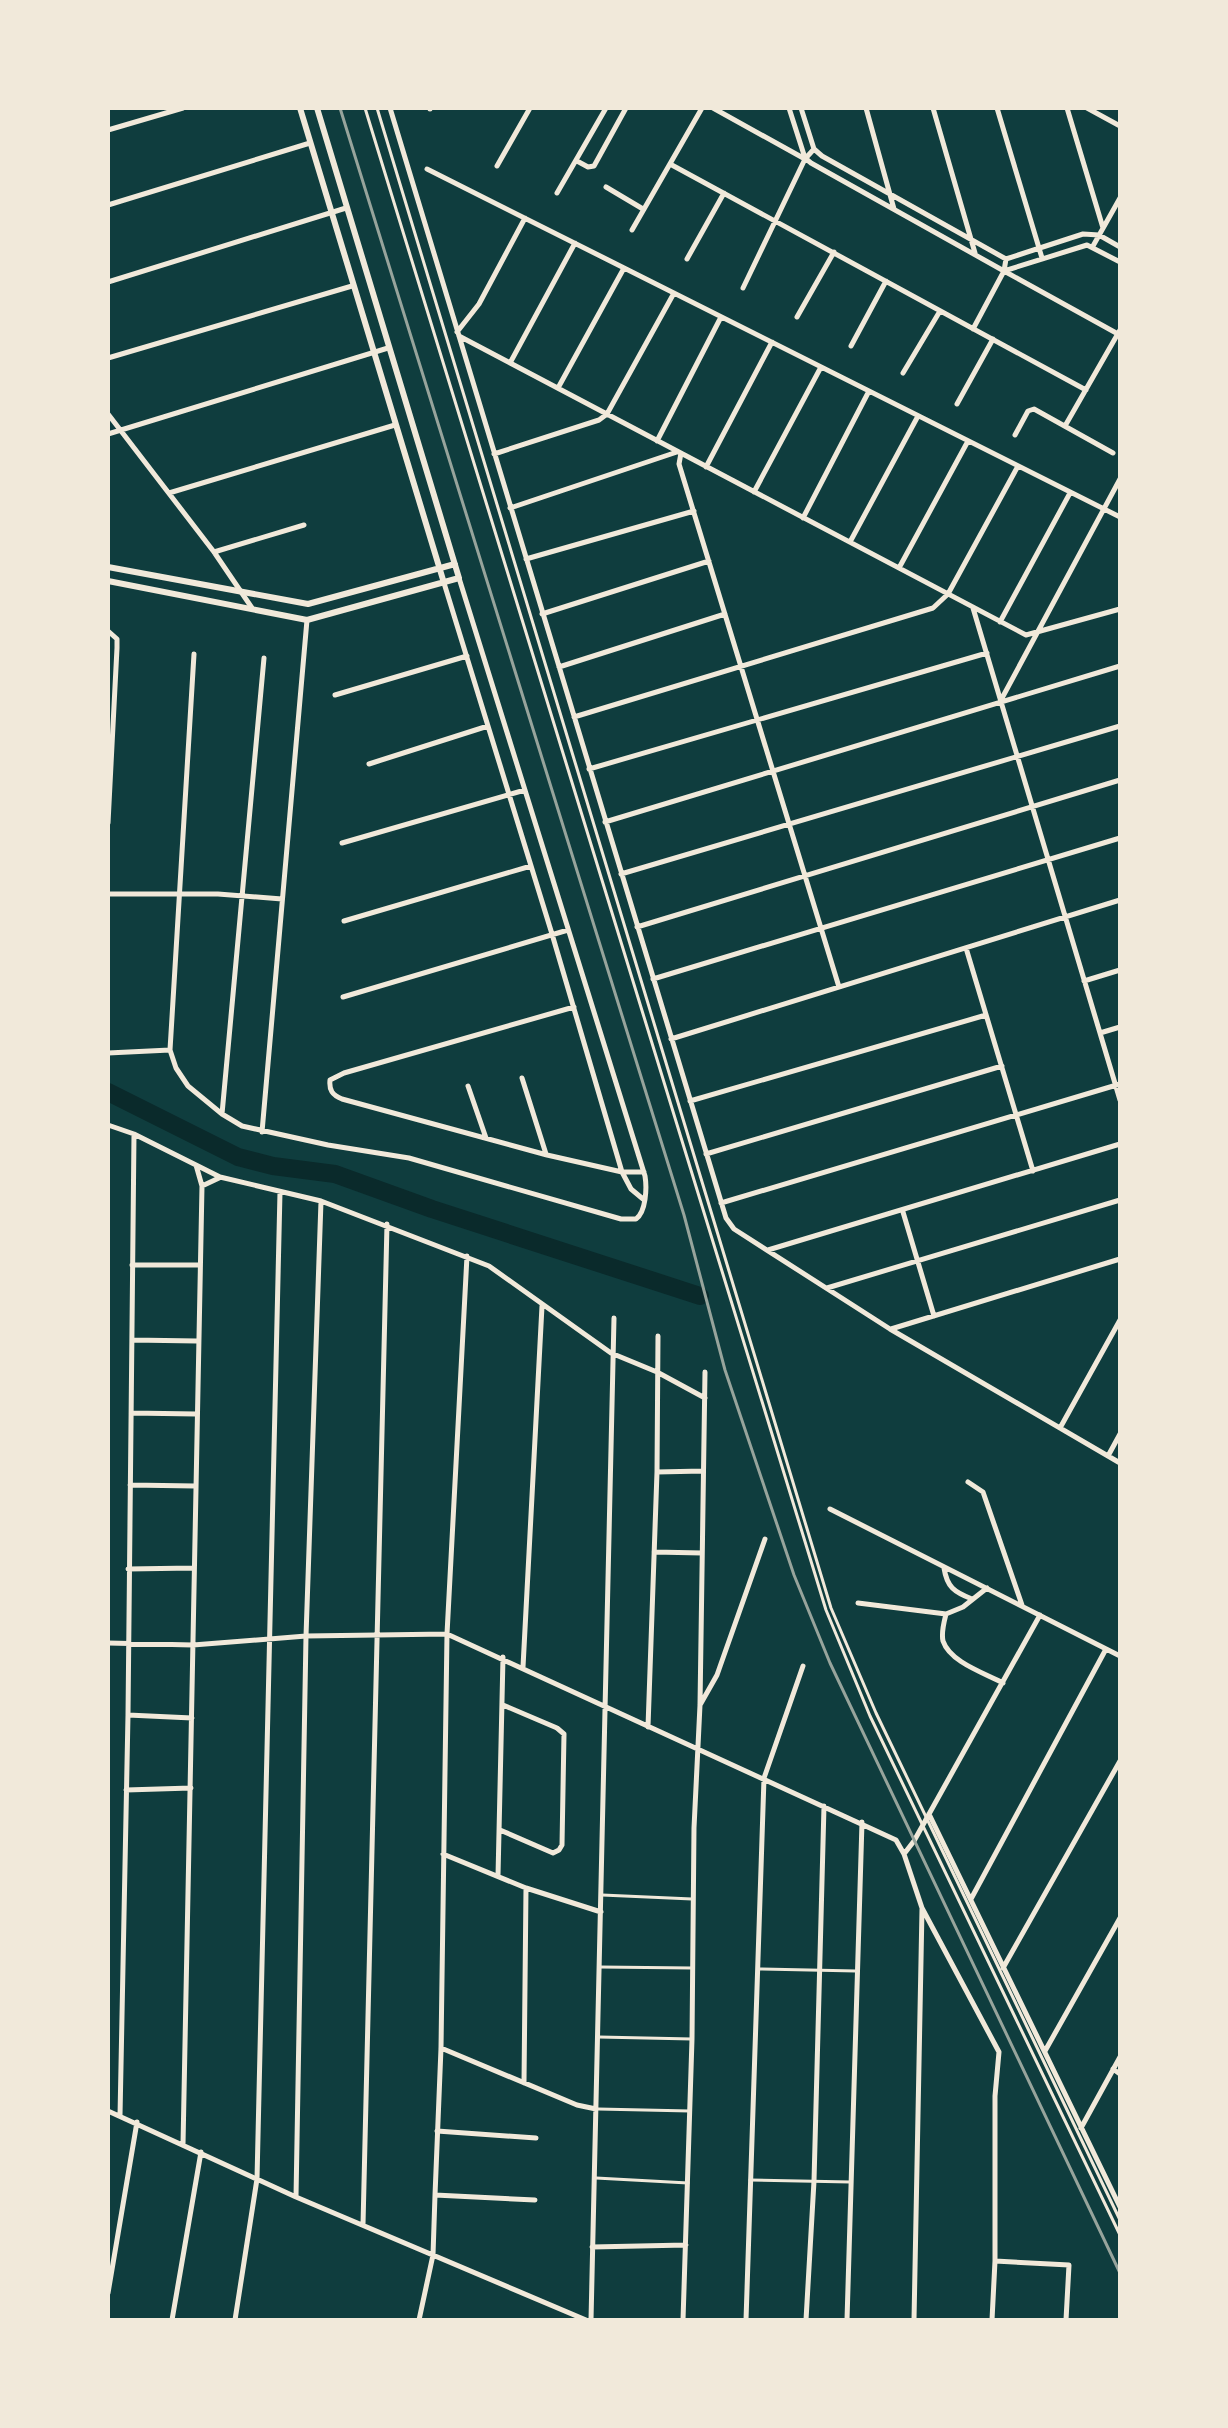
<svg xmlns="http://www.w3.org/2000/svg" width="1228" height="2428" viewBox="0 0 1228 2428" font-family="Rubik,sans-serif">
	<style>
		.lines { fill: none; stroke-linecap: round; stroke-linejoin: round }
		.river { stroke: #0a2a2b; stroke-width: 18 }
		.service { stroke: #f1e9da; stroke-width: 3 }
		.minor { stroke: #f1e9da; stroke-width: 5 }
		.tertiary { stroke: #f1e9da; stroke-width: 6 }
		.rail { stroke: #97a49c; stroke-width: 3 }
	</style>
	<rect width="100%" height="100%" fill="#0f3d3e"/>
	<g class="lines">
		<path class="river" d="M108,1092l130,65 35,9 62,8 97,35 268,87"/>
		<path class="service" d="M365,108l461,1502 44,106 250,519
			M377,108l454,1500 45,105 244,507
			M602,1895l90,4
			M600,1967l92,1
			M758,1969l98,2
			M599,2037l93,2
			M598,2109l92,2
			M596,2178l92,5
			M750,2180l100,2"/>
		<path class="minor" d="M390,108l336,1110 8,11 156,100 230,134
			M430,108v1
			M713,108l92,51
			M789,108l16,50 6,5 193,108 83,-26 33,17
			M801,108l13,41 8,7 184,103 77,-25 16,1 21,12
			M866,108l28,101
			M933,108l42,145
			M997,108l45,150
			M1067,108l36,120
			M1087,108l33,18
			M108,130l75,-22
			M577,161l11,6 6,-1 32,-58
			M670,164l416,226
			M497,166l33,-58
			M427,169l693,348
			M606,187l37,22
			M557,193l49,-85
			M108,205l202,-62
			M632,230l70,-122
			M1093,246l27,-48
			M687,259l37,-66
			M1004,271l114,63
			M108,282l238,-74
			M743,288l62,-129 9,-10
			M797,317l37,-65
			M973,329l31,-58 2,-12
			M457,332l22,-28 46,-86
			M459,336l567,299 94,-26
			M851,346l35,-65
			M108,358l244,-72
			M510,363l65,-120
			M903,373l37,-62
			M558,388l66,-120
			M957,404l36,-65
			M108,414l106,138 38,56
			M1065,426l55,-96
			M108,434l280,-86
			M1015,435l13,-24 6,-2 79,44
			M657,441l64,-124
			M681,453l-2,11 160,523
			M494,454l105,-34 8,-6 67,-121
			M706,467l66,-125
			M754,492l67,-125
			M169,493l226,-68
			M510,508l167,-56
			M803,518l66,-127
			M850,542l68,-126
			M214,552l90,-27
			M526,559l168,-48
			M899,568l69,-127
			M444,583l108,351 70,238 9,17 12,10
			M973,608l147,492
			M542,614l167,-53
			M1000,622l70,-129
			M108,631l9,8v9l-9,175
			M194,654l-24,396 6,18 12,18 34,28 20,12 86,19 81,13 212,61h15c10,-7 11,-31 9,-43l-186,-598
			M559,667l166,-53
			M335,695l132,-39
			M1001,700l119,-221
			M574,717l359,-109 15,-14 70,-128
			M369,764l119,-38
			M589,769l398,-116
			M605,822l515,-156
			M342,843l183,-53
			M621,874l499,-148
			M108,894h110l64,5
			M344,921l187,-55
			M637,927l483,-147
			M966,948l67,223
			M653,979l467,-141
			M1084,981l36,-11
			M343,997l225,-67
			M574,1007l-230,66 -14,7c-1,10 2,15 12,19l205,56 75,17h22
			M1100,1033l20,-6
			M671,1039l449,-139
			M108,1053l62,-3
			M522,1078l24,76
			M468,1086l18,52
			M690,1101l296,-86
			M222,1114l42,-456
			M108,1125l26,9 86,43 101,24 168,65 122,87 46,19 48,26
			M262,1132l45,-512
			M706,1154l296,-88
			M202,1186l17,-8
			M721,1203l399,-119
			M903,1212l31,104
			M768,1250l352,-106
			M132,1265h67
			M827,1288l293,-88
			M891,1329l229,-70
			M132,1340l65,1
			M131,1413l65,1
			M1060,1428l60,-108
			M1108,1456l12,-22
			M657,1472l46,-1
			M968,1482l15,10 39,113
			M130,1485l65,1
			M830,1509l290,147
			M654,1552l48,1
			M944,1568c3,19 10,24 28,31
			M128,1569l65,-1
			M858,1603l88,11 17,-7 24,-19
			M946,1614c-2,8 -5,18 -3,27 7,21 41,32 60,42
			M108,1643l85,2 113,-9 141,-2 449,206 8,14 18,54 77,144 -4,44v165l-3,59
			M523,1667l19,-361
			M700,1705l17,-30 48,-136
			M128,1715l64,3
			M648,1727l9,-255 1,-136
			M126,1790l65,-2
			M929,1814l191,393
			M500,1830l53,23 6,-3 3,-5 2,-111 -7,-6 -54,-23
			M443,1854l83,34 75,24
			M904,1854l10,-13 126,-226
			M498,1876l5,-219
			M971,1899l135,-250
			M1003,1968l117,-207
			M441,2048l136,57 19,4
			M1045,2051l75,-133
			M1113,2069l7,5
			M524,2083l2,-195
			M108,2111l188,86 290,123
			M120,2116l8,-401 6,-581
			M1081,2128l39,-71
			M437,2131l99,7
			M183,2145l19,-959 -6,-21
			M435,2195l100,5
			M296,2197l10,-561 15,-435
			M363,2225l24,-1001
			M592,2247l94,-2
			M995,2261l74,4 -3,55
			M108,2293l29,-171
			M172,2320l29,-168
			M235,2320l22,-141 23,-987
			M419,2320l14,-65 2,-60 6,-147 6,-414 20,-378
			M591,2320l23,-1002
			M683,2320l9,-281 2,-211 6,-123 5,-333
			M746,2320l18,-542 39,-112
			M806,2320l8,-139 10,-375
			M847,2320l15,-498
			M914,2320l8,-411"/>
		<path class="tertiary" d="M300,108l144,475
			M108,567l200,37 147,-40
			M108,581l199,39 152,-42 -142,-470"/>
		<path class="rail" d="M340,108l344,1107 41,155 69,205 36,88 290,610"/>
	</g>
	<rect width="1228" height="2428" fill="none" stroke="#f1e9da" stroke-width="220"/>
</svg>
